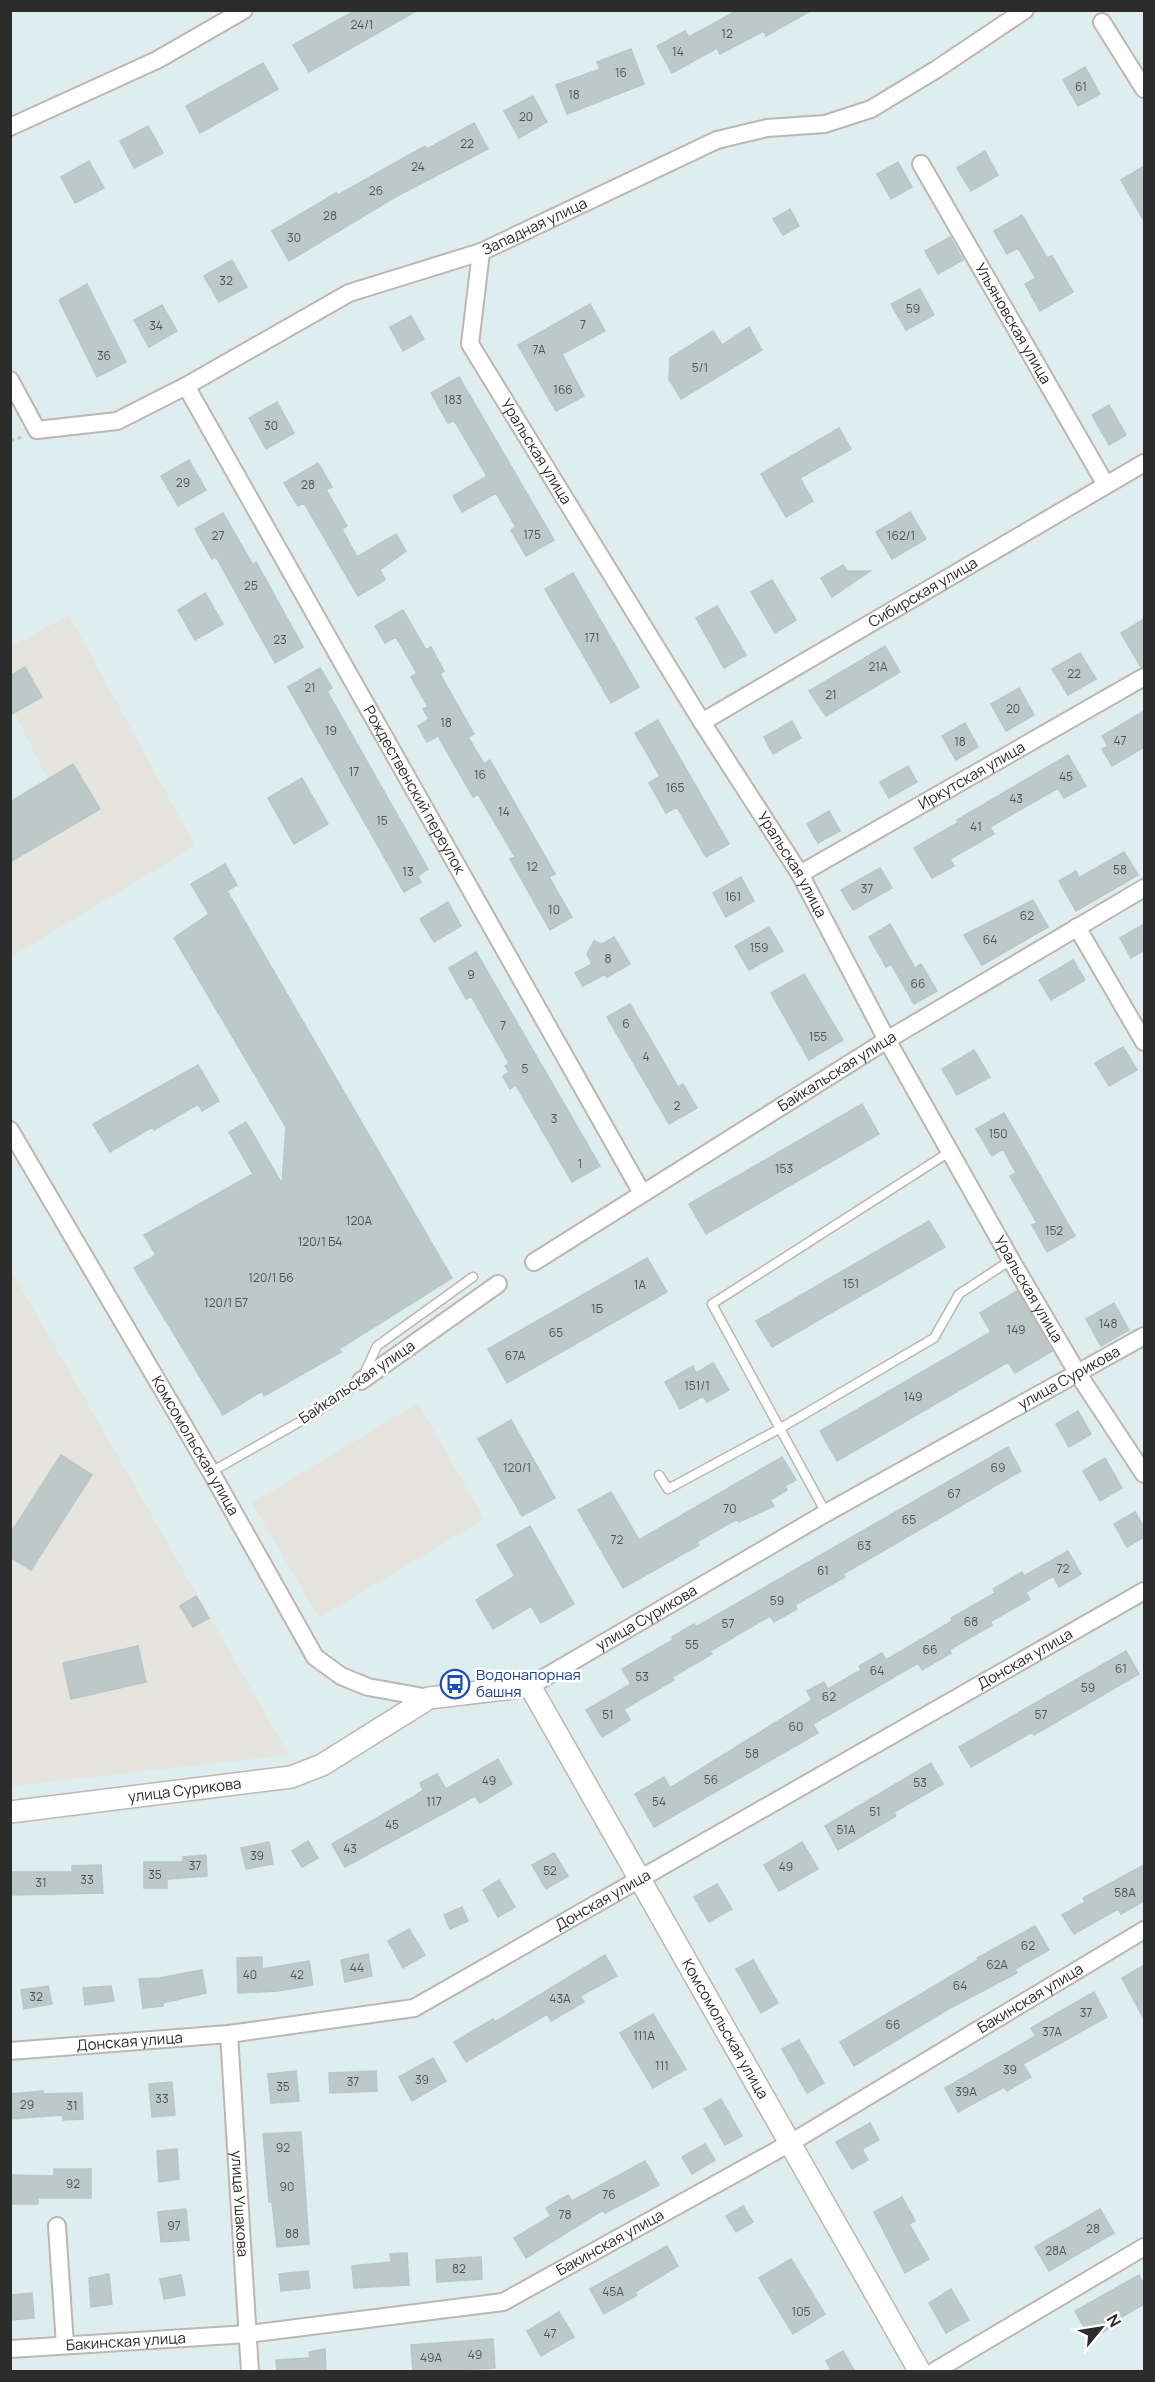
<svg xmlns="http://www.w3.org/2000/svg" width="1155" height="2382" viewBox="0 0 1155 2382" font-family="Manrope,sans-serif">
	<style>
		.industrial { fill: #e6e4de }
		.building { fill: #bdc8c9; stroke: #b7c7c9; stroke-width: 1.5 }
		.lines { fill: none; stroke-linecap: round; stroke-linejoin: round }
		.service-casing { stroke: #bfb5b2; stroke-width: 11 }
		.minor-casing { stroke: #bfb5b2; stroke-width: 20 }
		.tertiary-casing { stroke: #bfb5b2; stroke-width: 24 }
		.path { stroke: #c8c8c8; stroke-width: 3; stroke-dasharray: 4.5 3; stroke-linecap: butt }
		.service { stroke: #fff; stroke-width: 8 }
		.minor { stroke: #fff; stroke-width: 16 }
		.tertiary { stroke: #fff; stroke-width: 21 }
		.labels { text-anchor: middle; stroke-width: 5; stroke-linejoin: round; paint-order: stroke }
		.number-label { font-size: 12px; fill: #505353 }
		.street-label { font-size: 15px; fill: #2c2c2c; stroke: #fff }
		.transit-label { font-size: 15px; fill: #164399; stroke: #fff; text-anchor: start }
	</style>
	<rect width="100%" height="100%" fill="#deeded"/>
	<path class="industrial" d="M69,615l126,231 -184,111v-155l37,-23 -37,-73v-59z
		M11,1270l278,485 -278,31z
		M418,1403l66,116 -165,99 -67,-115z"/>
	<path class="building" d="M356,10h62l-109,62 -16,-27z
		M738,10h74l-46,26 -2,-5 -44,23 -3,-6 -45,25 -15,-27 28,-15 4,6z
		M631,49l13,35 -77,30 -11,-29 44,-16 -3,-7z
		M263,63l15,26 -78,44 -14,-27z
		M1085,67l15,27 -22,12 -15,-26z
		M533,96l14,26 -28,16 -15,-27z
		M474,123l14,26 -91,47 -108,65 -17,-30 64,-38 2,2 87,-49 2,3z
		M148,126l15,27 -29,15 -14,-27z
		M985,151l13,24 -27,16 -14,-23z
		M89,161l15,27 -29,15 -14,-26z
		M898,162l14,25 -21,12 -14,-25z
		M1144,166v55l-23,-41z
		M790,209l9,17 -16,9 -10,-16z
		M1022,215l25,43 5,-2 21,36 -33,19 -15,-27 11,-6 -18,-30 -11,6 -13,-23z
		M950,237l13,23 -25,14 -13,-23z
		M232,260l15,27 -28,15 -15,-26z
		M87,284l39,78 -29,15 -38,-77z
		M920,289l14,26 -28,15 -15,-26z
		M590,304l15,27 -43,23 22,42 -28,15 -38,-66z
		M162,305l15,26 -28,16 -15,-27z
		M411,316l13,23 -21,12 -13,-24z
		M749,327l13,23 -81,49 -12,-20 1,-21 43,-27 9,14z
		M459,377l95,163 -28,16 -15,-26 5,-3 -20,-34 -34,19 -9,-16 34,-20 -33,-56 -6,3 -17,-30z
		M277,402l17,31 -28,16 -17,-31z
		M1109,405l17,30 -17,10 -17,-30z
		M839,428l12,21 -51,29 13,23 -27,16 -25,-43z
		M189,460l17,30 -28,16 -17,-30z
		M318,463l14,24 -6,3 21,36 -5,3 15,28 39,-23 10,17 -26,19 5,10 -27,16 -54,-93 -6,3 -14,-23z
		M910,512l16,27 -34,20 -16,-27z
		M223,513l30,52 3,-3 47,85 -28,16 -59,-106 -4,2 -17,-30z
		M843,565l4,6h23l-38,26 -11,-19z
		M573,573l66,114 -28,16 -66,-114z
		M772,580l24,40 -21,13 -24,-41z
		M205,593l18,31 -28,16 -17,-30z
		M717,606l29,49 -22,13 -28,-50z
		M403,610l23,40 5,-3 13,24 -4,3 34,60 -6,3 16,27 6,-4 65,114 -6,3 23,40 -22,13 -40,-71 5,-2 -37,-63 -5,3 -35,-61 -11,6 -9,-16 11,-7 -6,-10 5,-2 -17,-30 6,-4 -21,-36 -11,6 -10,-17z
		M1144,619v48h-3l-20,-34z
		M885,646l15,26 -74,44 -17,-25z
		M1080,653l16,26 -28,16 -16,-26z
		M25,667l17,30 -32,18v-39z
		M320,668l12,20 -5,3 101,178 -10,7 3,6 -17,10 -116,-205z
		M1019,688l15,27 -28,16 -15,-27z
		M1144,711v36l-32,19 -10,-17 6,-3 -6,-10z
		M658,720l71,124 -23,13 -29,-50 -11,6 -17,-30 11,-7 -25,-43z
		M792,721l9,17 -28,16 -9,-17z
		M965,723l13,24 -22,13 -14,-24z
		M1068,755l18,31 -22,12 -6,-10 -68,39 4,7 -44,25 4,7 -22,12 -18,-30 45,-26 -2,-2z
		M73,764l27,45 -90,53v-60z
		M908,766l9,16 -28,16 -9,-16z
		M302,778l26,46 -34,20 -26,-46z
		M829,811l11,20 -22,12 -11,-19z
		M1124,852l14,23 -62,36 -17,-30 17,-10 3,7z
		M225,864l12,21 -10,6 225,387 -113,71 2,3 -77,44 -2,-5 -39,24 -89,-147 22,-13 -12,-20 109,-61 -24,-42 17,-10 36,62 4,-57 -112,-189 35,-24 -18,-30z
		M880,868l12,20 -39,22 -12,-20z
		M741,877l13,24 -28,16 -13,-24z
		M1033,900l15,27 -66,38 -18,-30z
		M448,902l13,24 -27,16 -14,-23z
		M890,924l25,44 6,-4 16,27 -23,13 -23,-40 -5,3 -17,-30z
		M1144,924v26l-13,8 -11,-20z
		M769,927l14,24 -34,19 -14,-24z
		M614,937l16,27 -23,13 -2,-3 -22,12 -8,-13 17,-9 -5,-10 7,-13 8,3z
		M476,952l124,214 -28,16 -56,-97 -6,4 -7,-13 6,-4 -4,-6 4,-3 -38,-67 -5,3 -17,-31z
		M1073,960l12,20 -34,20 -12,-20z
		M804,974l39,66 -34,20 -38,-67z
		M630,1004l48,83 5,-3 14,24 -28,16 -62,-107z
		M1123,1047l14,23 -28,16 -14,-23z
		M974,1050l16,27 -33,18 -15,-26z
		M198,1065l21,36 -17,10 -4,-7 -44,26 -2,-3 -42,25 -17,-28z
		M862,1104l17,30 -173,100 -17,-30z
		M1004,1113l71,123 -28,16 -15,-27 5,-2 -27,-47 6,-3 -13,-24 -11,7 -16,-27z
		M929,1221l16,26 -173,100 -16,-26z
		M647,1258l20,34 -160,91 -19,-34z
		M1017,1291l35,60 -37,22 -7,-11 -171,99 -17,-30 171,-99 -11,-19z
		M1114,1303l15,27 -28,16 -15,-27z
		M713,1363l16,27 -22,12 -4,-6 -23,13 -15,-27 28,-16 3,7z
		M1078,1411l13,23 -22,13 -13,-23z
		M511,1420l44,78 -33,18 -44,-77z
		M1008,1447l13,24 -178,103 2,3 -50,28 2,4 -23,13 -4,-6 -60,35 2,3 -40,23 2,3 -50,29 6,11 -28,17 -16,-27 45,-26 -9,-15 51,-29 -1,-3 22,-13 2,3z
		M61,1455l31,20 -61,95 -21,-13v-23z
		M782,1457l14,23 -11,6 2,4 -17,10 4,6 -35,16 -2,-3 -40,23 2,3 -76,43 -45,-78 33,-18 28,48z
		M1105,1458l17,30 -22,13 -17,-30z
		M1135,1512l9,15v10l-17,10 -13,-23z
		M530,1526l44,78 -33,19 -10,-17 -38,23 -17,-29 39,-24 -18,-31z
		M1068,1551l13,23 -22,13 -6,-11 -27,16 4,7 -40,23 2,3 -43,25 2,3 -29,17 -4,-7 -105,61 5,9 -164,94 -19,-33 29,-17 6,11 142,-88 -5,-9 17,-9 4,7 33,-19 -2,-4 23,-13 4,7 66,-39 -1,-3 44,-25 -2,-4 29,-17 2,4z
		M196,1596l13,22 -16,9 -13,-21z
		M138,1646l8,36 -75,17 -8,-36z
		M1126,1651l13,23 -105,61 -2,-3 -61,35 -12,-20z
		M498,1759l14,25 -32,19 -5,-7 -130,71 -13,-23 81,-47 10,-7 -3,-7 17,-9 9,15z
		M931,1763l12,21 -49,28 2,4 -58,34 -13,-24z
		M308,1841l10,17 -16,9 -10,-16z
		M269,1842l4,22 -27,5 -5,-21z
		M802,1842l16,27 -39,22 -15,-26z
		M554,1853l14,23 -22,13 -14,-24z
		M206,1855l1,21 -40,3v9h-23v-26h39v-5z
		M101,1865l2,28 -93,2v-23h62v-6z
		M1144,1865v36l-23,13 -3,-5 -44,25 -12,-19 23,-13 -2,-4z
		M499,1880l16,27 -17,10 -15,-27z
		M717,1884l15,25 -23,13 -15,-25z
		M462,1907l6,14 -18,8 -6,-14z
		M1035,1926l14,24 -34,19 2,4 -67,35 -96,58 -14,-24 138,-82 -1,-2z
		M409,1929l16,26 -22,13 -15,-27z
		M368,1954l4,22 -27,6 -4,-22z
		M605,1955l12,21 -37,20 4,6 -33,19 -4,-7 -81,48 -12,-20 39,-23 2,3z
		M262,1957v12l47,-8 4,24 -35,6 -40,2 -1,-35z
		M753,1960l25,43 -17,10 -25,-44z
		M1144,1965v54l-22,-41z
		M202,1970l4,23 -43,10v3l-20,2 -4,-29 20,-1z
		M48,1986l4,18 -28,5 -3,-19z
		M111,1986l3,15 -29,4 -2,-17z
		M1094,1992l13,25 -84,47 8,13 -24,14 -3,-4 -46,25 -13,-24 91,-52 -5,-8z
		M653,2014l33,55 -33,19 -33,-55z
		M799,2040l25,43 -17,10 -25,-44z
		M433,2058l13,23 -34,20 -13,-24z
		M296,2071l3,30 -28,2 -3,-29z
		M376,2071l1,20 -47,2 -1,-20z
		M172,2082l3,33 -23,2 -3,-33z
		M43,2091v3l39,-1 1,26 -20,1v-5l-53,4v-25z
		M721,2099l21,37 -17,9 -21,-36z
		M870,2123l9,17 -17,9 6,11 -16,9 -16,-27z
		M301,2132l8,112 -32,3 -5,-45h-3l-6,-68z
		M705,2144l10,16 -23,14 -10,-17z
		M177,2149l2,30 -20,3 -2,-31z
		M645,2161l14,24 -54,28 -2,-3 -77,48 -12,-20 37,-22 -5,-8 22,-13 4,6z
		M54,2169h37v29h-53v6h-28v-29l44,1z
		M902,2197l13,24 -6,3 20,35 -24,14 -31,-61z
		M743,2206l10,16 -17,10 -10,-16z
		M186,2209l3,31 -28,2 -3,-30z
		M1100,2209l14,24 -65,38 -14,-24z
		M667,2246l11,20 -43,26 2,3 -33,19 -14,-25z
		M407,2253l2,32 -55,3 -2,-22 39,-4 -1,-8z
		M481,2257l1,22 -45,3 -1,-22z
		M791,2259l34,55 -32,20 -34,-56z
		M308,2271l2,17 -29,3 -2,-17z
		M109,2274l3,30 -21,3 -2,-29z
		M181,2275l4,20 -21,4 -4,-20z
		M1139,2275l5,10v19l-38,22 2,3 -17,10 -16,-28z
		M951,2289l18,31 -23,13 -17,-30z
		M32,2293l2,25 -24,2v-25z
		M559,2312l15,25 -33,19 -14,-25z
		M493,2339l2,29 -82,4 -2,-27z
		M325,2349l1,23h-49l-1,-12 34,-2 -1,-6z
		M843,2351l12,21h-23l-6,-11z"/>
	<g class="lines">
		<g class="service-casing">
			<path id="service" d="M211,1472l106,-60 44,-31 16,-35 96,-69
				M659,1475l9,14 111,-60 155,-91 25,-44 52,-34
				M826,1513l-114,-209 239,-153"/>
		</g>
		<g class="minor-casing">
			<g id="minor">
				<path d="M1102,22l42,67"/>
				<path d="M10,127l147,-67 87,-50"/>
				<path id="s1" d="M921,164l185,321"/>
				<path id="s2" d="M481,252l-11,92 232,378 98,152 87,166 124,220 67,114 66,100"/>
				<path id="s3" d="M10,380l27,50 80,-9 69,-35 163,-93 132,-41 236,-112 50,-12 58,-4 46,-15 66,-40 88,-59"/>
				<path id="s4" d="M186,386l456,807"/>
				<path id="s5" d="M702,722l442,-259"/>
				<path id="s6" d="M800,874l344,-197"/>
				<path d="M1077,927l67,115"/>
				<path id="s7" d="M10,1130l201,342 104,185 26,19 27,11 61,11"/>
				<path id="s8" d="M534,1262l353,-222 257,-152"/>
				<path d="M361,1381l137,-97"/>
				<path id="s9" d="M530,1686l296,-173 318,-177"/>
				<path id="s10" d="M229,2034l21,338"/>
				<path id="s11" d="M10,2051l219,-17 185,-26 730,-417"/>
				<path d="M57,2226l8,119"/>
				<path id="s12" d="M10,2349l238,-15 255,-32 289,-160 352,-212"/>
				<path d="M933,2372l211,-125"/>
			</g>
		</g>
		<g class="tertiary-casing">
			<g id="tertiary">
				<path id="s13" d="M10,1812l281,-35 31,-12 107,-67 101,-12 390,686"/>
			</g>
		</g>
		<path class="path" d="M10,441l12,-4"/>
		<use href="#service" class="service"/>
		<use href="#minor" class="minor"/>
		<use href="#tertiary" class="tertiary"/>
	</g>
	<defs>
		<g id="bus-ring" transform="scale(1.5)"><circle r="9.5" fill="#fff" stroke="#1a4fb4" stroke-width="1.5"/><path d="M-5-6H5V4H4V6H2V4H-2V6H-4V4H-5ZM-3.5-4V0h7V-4ZM-3.5 1.2v1.5H-2V1.2ZM2 1.2v1.5H3.5V1.2Z" fill="#1a4fb4"/></g>
	</defs>
	<g fill-rule="evenodd">
		<use href="#bus-ring" x="455" y="1684"/>
	</g>
	<g class="labels">
		<g class="number-label">
			<text x="362" y="29">24/1</text>
			<text x="727" y="38">12</text>
			<text x="678" y="56">14</text>
			<text x="621" y="77">16</text>
			<text x="1081" y="91">61</text>
			<text x="574" y="99">18</text>
			<text x="526" y="121">20</text>
			<text x="467" y="148">22</text>
			<text x="418" y="171">24</text>
			<text x="376" y="195">26</text>
			<text x="330" y="220">28</text>
			<text x="294" y="242">30</text>
			<text x="226" y="285">32</text>
			<text x="913" y="313">59</text>
			<text x="583" y="329">7</text>
			<text x="156" y="330">34</text>
			<text x="539" y="354">7А</text>
			<text x="104" y="360">36</text>
			<text x="700" y="372">5/1</text>
			<text x="563" y="394">166</text>
			<text x="453" y="404">183</text>
			<text x="271" y="430">30</text>
			<text x="183" y="487">29</text>
			<text x="308" y="489">28</text>
			<text x="532" y="539">175</text>
			<text x="218" y="540">27</text>
			<text x="901" y="540">162/1</text>
			<text x="251" y="590">25</text>
			<text x="592" y="642">171</text>
			<text x="280" y="644">23</text>
			<text x="878" y="671">21А</text>
			<text x="1074" y="678">22</text>
			<text x="310" y="692">21</text>
			<text x="831" y="699">21</text>
			<text x="1013" y="713">20</text>
			<text x="446" y="727">18</text>
			<text x="331" y="735">19</text>
			<text x="1120" y="745">47</text>
			<text x="960" y="746">18</text>
			<text x="354" y="776">17</text>
			<text x="480" y="779">16</text>
			<text x="1066" y="781">45</text>
			<text x="675" y="792">165</text>
			<text x="1016" y="803">43</text>
			<text x="504" y="816">14</text>
			<text x="382" y="825">15</text>
			<text x="976" y="831">41</text>
			<text x="532" y="871">12</text>
			<text x="1120" y="874">58</text>
			<text x="408" y="876">13</text>
			<text x="867" y="893">37</text>
			<text x="733" y="901">161</text>
			<text x="554" y="914">10</text>
			<text x="1027" y="920">62</text>
			<text x="990" y="944">64</text>
			<text x="759" y="952">159</text>
			<text x="608" y="963">8</text>
			<text x="471" y="979">9</text>
			<text x="918" y="988">66</text>
			<text x="626" y="1028">6</text>
			<text x="503" y="1030">7</text>
			<text x="818" y="1041">155</text>
			<text x="646" y="1061">4</text>
			<text x="525" y="1073">5</text>
			<text x="677" y="1110">2</text>
			<text x="554" y="1123">3</text>
			<text x="998" y="1138">150</text>
			<text x="580" y="1168">1</text>
			<text x="784" y="1173">153</text>
			<text x="359" y="1225">120А</text>
			<text x="1054" y="1235">152</text>
			<text x="320" y="1246">120/1 Б4</text>
			<text x="271" y="1282">120/1 Б6</text>
			<text x="851" y="1288">151</text>
			<text x="640" y="1289">1А</text>
			<text x="226" y="1307">120/1 Б7</text>
			<text x="597" y="1313">1Б</text>
			<text x="1108" y="1328">148</text>
			<text x="1016" y="1334">149</text>
			<text x="556" y="1337">65</text>
			<text x="515" y="1360">67А</text>
			<text x="697" y="1390">151/1</text>
			<text x="913" y="1401">149</text>
			<text x="517" y="1472">120/1</text>
			<text x="998" y="1472">69</text>
			<text x="954" y="1498">67</text>
			<text x="730" y="1513">70</text>
			<text x="909" y="1524">65</text>
			<text x="617" y="1544">72</text>
			<text x="864" y="1550">63</text>
			<text x="1063" y="1573">72</text>
			<text x="823" y="1575">61</text>
			<text x="777" y="1605">59</text>
			<text x="971" y="1626">68</text>
			<text x="728" y="1628">57</text>
			<text x="692" y="1649">55</text>
			<text x="930" y="1654">66</text>
			<text x="1121" y="1673">61</text>
			<text x="877" y="1675">64</text>
			<text x="642" y="1681">53</text>
			<text x="1088" y="1692">59</text>
			<text x="829" y="1701">62</text>
			<text x="608" y="1719">51</text>
			<text x="1041" y="1719">57</text>
			<text x="796" y="1731">60</text>
			<text x="752" y="1758">58</text>
			<text x="711" y="1784">56</text>
			<text x="489" y="1785">49</text>
			<text x="920" y="1787">53</text>
			<text x="434" y="1806">117</text>
			<text x="659" y="1806">54</text>
			<text x="875" y="1816">51</text>
			<text x="392" y="1829">45</text>
			<text x="846" y="1834">51А</text>
			<text x="350" y="1853">43</text>
			<text x="257" y="1860">39</text>
			<text x="195" y="1870">37</text>
			<text x="786" y="1871">49</text>
			<text x="550" y="1875">52</text>
			<text x="155" y="1879">35</text>
			<text x="87" y="1884">33</text>
			<text x="41" y="1887">31</text>
			<text x="1125" y="1897">58А</text>
			<text x="1028" y="1950">62</text>
			<text x="997" y="1969">62А</text>
			<text x="357" y="1972">44</text>
			<text x="250" y="1979">40</text>
			<text x="297" y="1979">42</text>
			<text x="960" y="1990">64</text>
			<text x="36" y="2001">32</text>
			<text x="560" y="2003">43А</text>
			<text x="1086" y="2017">37</text>
			<text x="893" y="2029">66</text>
			<text x="1052" y="2036">37А</text>
			<text x="644" y="2040">111А</text>
			<text x="662" y="2070">111</text>
			<text x="1010" y="2074">39</text>
			<text x="422" y="2084">39</text>
			<text x="353" y="2086">37</text>
			<text x="283" y="2091">35</text>
			<text x="966" y="2096">39А</text>
			<text x="162" y="2103">33</text>
			<text x="27" y="2109">29</text>
			<text x="72" y="2110">31</text>
			<text x="283" y="2152">92</text>
			<text x="73" y="2188">92</text>
			<text x="287" y="2191">90</text>
			<text x="609" y="2199">76</text>
			<text x="565" y="2219">78</text>
			<text x="174" y="2230">97</text>
			<text x="1093" y="2233">28</text>
			<text x="292" y="2238">88</text>
			<text x="1056" y="2255">28А</text>
			<text x="459" y="2273">82</text>
			<text x="613" y="2296">45А</text>
			<text x="801" y="2316">105</text>
			<text x="550" y="2338">47</text>
			<text x="475" y="2359">49</text>
			<text x="431" y="2362">49А</text>
		</g>
		<g class="street-label">
			<text dy="5" stroke="none"><textPath href="#s3" startOffset="600">Западная улица</textPath></text>
			<text dy="5" stroke="none"><textPath href="#s1" startOffset="184">Ульяновская улица</textPath></text>
			<text dy="5" stroke="none"><textPath href="#s2" startOffset="219">Уральская улица</textPath></text>
			<text dy="5" stroke="none"><textPath href="#s5" startOffset="256">Сибирская улица</textPath></text>
			<text dy="5" stroke="none"><textPath href="#s6" startOffset="198">Иркутская улица</textPath></text>
			<text dy="5" stroke="none"><textPath href="#s4" startOffset="464">Рождественский переулок</textPath></text>
			<text dy="5" stroke="none"><textPath href="#s2" startOffset="705">Уральская улица</textPath></text>
			<text dy="5" stroke="none"><textPath href="#s8" startOffset="358">Байкальская улица</textPath></text>
			<text dy="5" stroke="none"><textPath href="#s2" startOffset="1191">Уральская улица</textPath></text>
			<text dy="5" stroke="none"><textPath href="#s9" startOffset="621">улица Сурикова</textPath></text>
			<text transform="translate(357 1382) rotate(-34)" y="5">Байкальская улица</text>
			<text dy="5" stroke="none"><textPath href="#s7" startOffset="366">Комсомольская улица</textPath></text>
			<text dy="5" stroke="none"><textPath href="#s9" startOffset="135">улица Сурикова</textPath></text>
			<text dy="5" stroke="none"><textPath href="#s11" startOffset="1110">Донская улица</textPath></text>
			<text dy="5" stroke="none"><textPath href="#s13" startOffset="176">улица Сурикова</textPath></text>
			<text dy="5" stroke="none"><textPath href="#s11" startOffset="624">Донская улица</textPath></text>
			<text dy="5" stroke="none"><textPath href="#s12" startOffset="1104">Бакинская улица</textPath></text>
			<text dy="5" stroke="none"><textPath href="#s13" startOffset="939">Комсомольская улица</textPath></text>
			<text dy="5" stroke="none"><textPath href="#s11" startOffset="120">Донская улица</textPath></text>
			<text dy="5" stroke="none"><textPath href="#s10" startOffset="170">улица Ушакова</textPath></text>
			<text dy="5" stroke="none"><textPath href="#s12" startOffset="618">Бакинская улица</textPath></text>
			<text dy="5" stroke="none"><textPath href="#s12" startOffset="116">Бакинская улица</textPath></text>
		</g>
		<g class="transit-label">
			<text x="476" y="1680">Водонапорная<tspan x="476" dy="17">башня</tspan></text>
		</g>
	</g>
	<rect width="1155" height="2382" fill="none" stroke="#2c2c2c" stroke-width="24"/>
	<g transform="translate(1101 2328) rotate(60)" stroke="#ffffff" stroke-width="4.5" paint-order="stroke">
	<path d="M0-4.5L10 22L0 15L-10 22Z" fill="#2c2c2c"/>
	<text y="-9" font-size="16" font-weight="bold" text-anchor="middle" fill="#2c2c2c">N</text>
	</g>
</svg>
